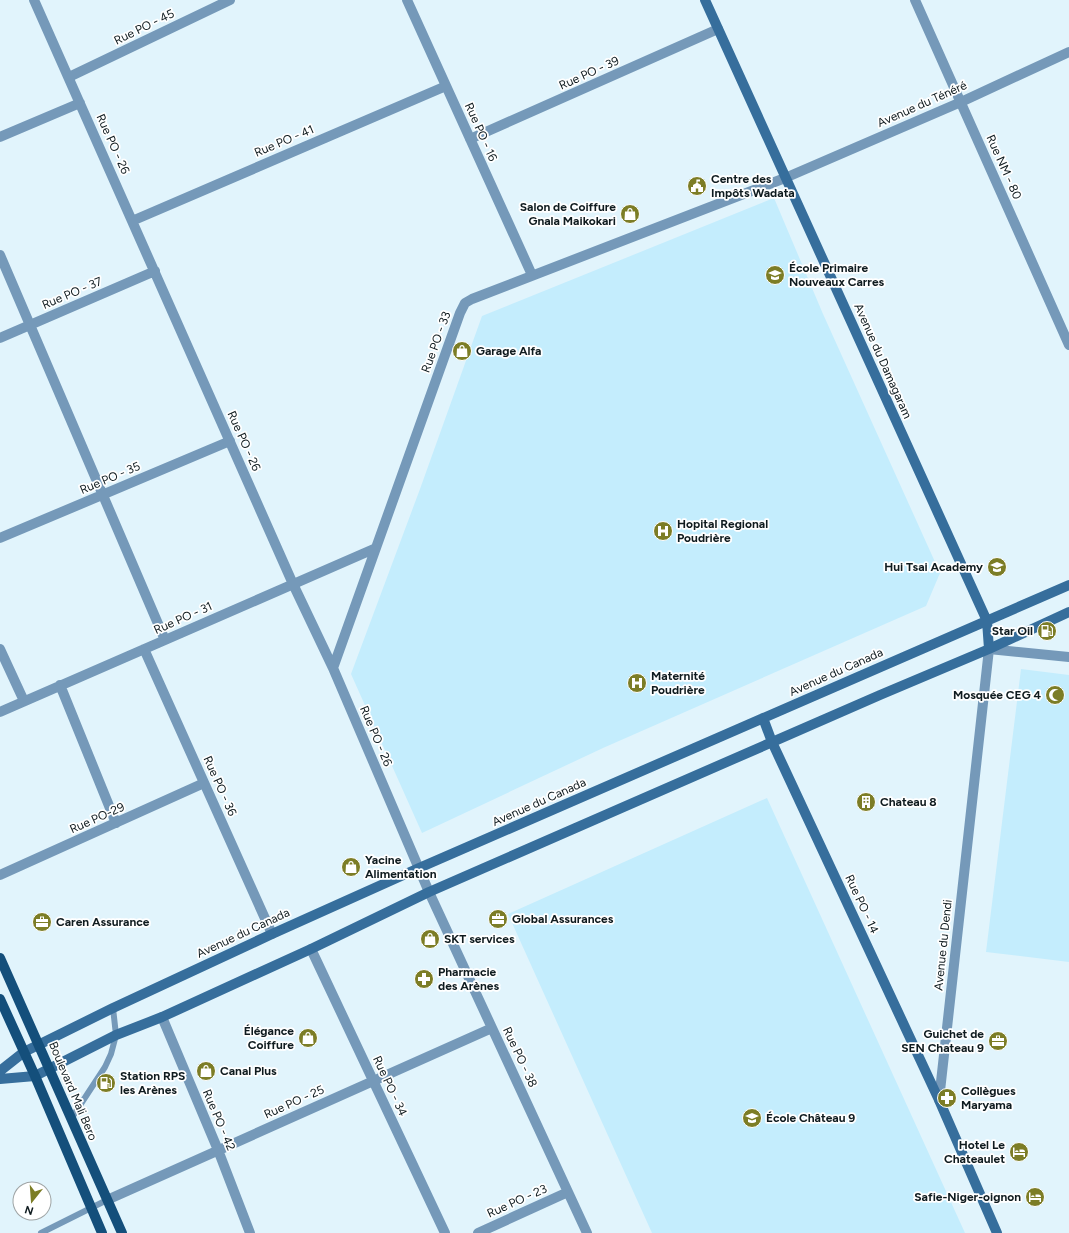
<svg xmlns="http://www.w3.org/2000/svg" width="1069" height="1233" viewBox="0 0 1069 1233" font-family="Figtree,sans-serif">
	<style>
		.built { fill: #c4edfd }
		.lines { fill: none; stroke-linecap: round; stroke-linejoin: round }
		.lane { stroke: #7599b9; stroke-width: 6 }
		.street { stroke: #7599b9; stroke-width: 10 }
		.secondary { stroke: #366e9c; stroke-width: 10 }
		.primary { stroke: #144f7b; stroke-width: 10 }
		.labels { text-anchor: middle; stroke-width: 3.5; stroke-linejoin: round; paint-order: stroke }
		.street-label { font-size: 12px; fill: #0f1b1f; stroke: #fff }
		.poi-label { font-size: 12px; font-weight: bold; fill: #0f1b1f; stroke: #fff; text-anchor: start }
	</style>
	<rect width="100%" height="100%" fill="#e1f4fc"/>
	<path class="built" d="M774,198l49,116 117,259 -14,33 -323,142 -181,85 -71,-159 69,-185 62,-173z
		M1021,669l48,6v287l-83,-10z
		M767,798l198,435h-313l-144,-319z"/>
	<g class="lines">
		<path class="lane" d="M71,1119l34,-52 6,-13 5,-19 -3,-27
			M41,1233l66,-33"/>
		<path class="street" d="M34,0l259,584 40,84 96,224 158,341
			M407,0l125,275
			M915,0l154,345
			M69,77l161,-77
			M0,137l80,-34
			M470,139l248,-110
			M132,221l314,-135
			M0,255l165,385
			M0,338l155,-67
			M0,538l230,-97
			M0,649l24,52
			M144,649l128,285
			M333,668l127,-355 5,-10 7,-4 313,-121 176,-76 108,-50
			M60,685l56,138
			M0,712l376,-164
			M0,875l204,-92
			M311,949l134,284
			M162,1017l56,133 32,83
			M939,1100l50,-451 80,8
			M107,1200l385,-172
			M478,1233l90,-41"/>
		<path class="secondary" d="M705,0l282,621 2,28
			M763,718l9,24 167,358 58,133
			M0,1071l24,-19 89,-44 159,-74 147,-66 650,-283
			M0,1079l35,-3 81,-41 46,-18 149,-68 118,-57 451,-197 109,-46 80,-37"/>
		<path class="primary" d="M0,958l122,275
			M0,999l35,77 67,157"/>
	</g>
	<defs>
		<g id="civic-disc" transform="scale(1)"><circle r="9.5" fill="#7c7d26" stroke="#fff"/><path d="M-.6-6.5H3V-4.5H.6V-3L4-1V1h2V6H-6V1h2V-1L-.6-3ZM-1.2 2.5V6h2.4V2.5Z" fill="#fff"/></g>
		<g id="shop-disc" transform="scale(1)"><circle r="9.5" fill="#7c7d26" stroke="#fff"/><path d="M-5-2.5h2.3a2.7 3.5 0 0 1 5.4 0H5L5.5 6h-11ZM-1.5-2.5h3a1.5 2.3 0 0 0-3 0Z" fill="#fff"/></g>
		<g id="school-disc" transform="scale(1)"><circle r="9.5" fill="#7c7d26" stroke="#fff"/><path d="M0-5L7-2L0 1L-7-2ZM-4 1L0 2.5L4 1V4Q0 6-4 4Z" fill="#fff"/></g>
		<g id="hospital-disc" transform="scale(1)"><circle r="9.5" fill="#7c7d26" stroke="#fff"/><path d="M-5-5h3v3.5h4V-5h3V5h-3V1.5h-4V5h-3Z" fill="#fff"/></g>
		<g id="university-disc" transform="scale(1)"><circle r="9.5" fill="#7c7d26" stroke="#fff"/><path d="M0-5L7-2L0 1L-7-2ZM-4 1L0 2.5L4 1V4Q0 6-4 4Z" fill="#fff"/></g>
		<g id="fuel-disc" transform="scale(1)"><circle r="9.5" fill="#7c7d26" stroke="#fff"/><path d="M-5.5-6h7V0h2V4h1.3V-2.5L3-4.5l.8-.8L6-3V5H2.5V1h-1V6h-7ZM-4.2-4.7v3.2H.2V-4.7Z" fill="#fff"/></g>
		<g id="mosque-disc" transform="scale(1)"><circle r="9.5" fill="#7c7d26" stroke="#fff"/><path d="M3.5-4.9A6 6 0 1 0 3.5 4.9A5 5 0 1 1 3.5-4.9Z" fill="#fff"/></g>
		<g id="building-disc" transform="scale(1)"><circle r="9.5" fill="#7c7d26" stroke="#fff"/><path d="M-4-6H4V6H1V3H-1V6H-4ZM-2.5-4.3h1.7v1.8h-1.7ZM.8-4.3h1.7v1.8H.8ZM-2.5-1h1.7V.8h-1.7ZM.8-1h1.7V.8H.8Z" fill="#fff"/></g>
		<g id="office-disc" transform="scale(1)"><circle r="9.5" fill="#7c7d26" stroke="#fff"/><path d="M-6-3h4V-5.5h4V-3h4V5H-6ZM-1-4.5V-3h2v-1.5ZM-6 0V1H6V0Z" fill="#fff"/></g>
		<g id="pharmacy-disc" transform="scale(1)"><circle r="9.5" fill="#7c7d26" stroke="#fff"/><path d="M-2-6h4v4h4v4h-4v4h-4v-4h-4v-4h4Z" fill="#fff"/></g>
		<g id="hotel-disc" transform="scale(1)"><circle r="9.5" fill="#7c7d26" stroke="#fff"/><path d="M-6-4.5h1.5V1H6V5H4.5V3h-9V5H-6ZM-4 0a1.8 1.8 0 1 1 3.6 0ZM.5 0V-2.5h3Q6-2.5 6 0Z" fill="#fff"/></g>
	</defs>
	<g fill-rule="evenodd">
		<use href="#civic-disc" x="697" y="186"/>
		<use href="#shop-disc" x="630" y="214"/>
		<use href="#school-disc" x="775" y="275"/>
		<use href="#shop-disc" x="462" y="351"/>
		<use href="#hospital-disc" x="663" y="531"/>
		<use href="#university-disc" x="997" y="567"/>
		<use href="#fuel-disc" x="1047" y="631"/>
		<use href="#hospital-disc" x="637" y="683"/>
		<use href="#mosque-disc" x="1055" y="695"/>
		<use href="#building-disc" x="866" y="802"/>
		<use href="#shop-disc" x="351" y="867"/>
		<use href="#office-disc" x="498" y="919"/>
		<use href="#office-disc" x="42" y="922"/>
		<use href="#shop-disc" x="430" y="939"/>
		<use href="#pharmacy-disc" x="424" y="979"/>
		<use href="#shop-disc" x="308" y="1038"/>
		<use href="#office-disc" x="998" y="1041"/>
		<use href="#shop-disc" x="206" y="1071"/>
		<use href="#fuel-disc" x="106" y="1083"/>
		<use href="#pharmacy-disc" x="947" y="1098"/>
		<use href="#school-disc" x="752" y="1118"/>
		<use href="#hotel-disc" x="1019" y="1152"/>
		<use href="#hotel-disc" x="1035" y="1197"/>
	</g>
	<g class="labels">
		<g class="street-label">
			<text transform="translate(144 27) rotate(-26)" y="4">Rue PO - 45</text>
			<text transform="translate(589 73) rotate(-24)" y="4">Rue PO - 39</text>
			<text transform="translate(922 104) rotate(-24)" y="4">Avenue du Ténéré</text>
			<text transform="translate(481 132) rotate(66)" y="4">Rue PO - 16</text>
			<text transform="translate(284 141) rotate(-23)" y="4">Rue PO - 41</text>
			<text transform="translate(113 144) rotate(66)" y="4">Rue PO - 26</text>
			<text transform="translate(1004 167) rotate(66)" y="4">Rue NM - 80</text>
			<text transform="translate(72 293) rotate(-23)" y="4">Rue PO - 37</text>
			<text transform="translate(436 342) rotate(-70)" y="4">Rue PO - 33</text>
			<text transform="translate(883 361) rotate(66)" y="4">Avenue du Damagaram</text>
			<text transform="translate(244 441) rotate(66)" y="4">Rue PO - 26</text>
			<text transform="translate(110 478) rotate(-23)" y="4">Rue PO - 35</text>
			<text transform="translate(183 618) rotate(-24)" y="4">Rue PO - 31</text>
			<text transform="translate(836 672) rotate(-24)" y="4">Avenue du Canada</text>
			<text transform="translate(376 736) rotate(67)" y="4">Rue PO - 26</text>
			<text transform="translate(220 786) rotate(66)" y="4">Rue PO - 36</text>
			<text transform="translate(539 802) rotate(-24)" y="4">Avenue du Canada</text>
			<text transform="translate(97 818) rotate(-24)" y="4">Rue PO-29</text>
			<text transform="translate(862 904) rotate(65)" y="4">Rue PO - 14</text>
			<text transform="translate(243 933) rotate(-25)" y="4">Avenue du Canada</text>
			<text transform="translate(943 945) rotate(-84)" y="4">Avenue du Dendi</text>
			<text transform="translate(520 1057) rotate(65)" y="4">Rue PO - 38</text>
			<text transform="translate(390 1086) rotate(65)" y="4">Rue PO - 34</text>
			<text transform="translate(73 1091) rotate(67)" y="4">Boulevard Mali Bero</text>
			<text transform="translate(294 1102) rotate(-24)" y="4">Rue PO - 25</text>
			<text transform="translate(219 1120) rotate(67)" y="4">Rue PO - 42</text>
			<text transform="translate(517 1201) rotate(-24)" y="4">Rue PO - 23</text>
		</g>
		<g class="poi-label">
			<text x="711" y="183">Centre des<tspan x="711" dy="14">Impôts Wadata</tspan></text>
			<text x="616" y="211" text-anchor="end">Salon de Coiffure<tspan x="616" dy="14">Gnala Maikokari</tspan></text>
			<text x="789" y="272">École Primaire<tspan x="789" dy="14">Nouveaux Carres</tspan></text>
			<text x="476" y="355">Garage Alfa</text>
			<text x="677" y="528">Hopital Regional<tspan x="677" dy="14">Poudrière</tspan></text>
			<text x="983" y="571" text-anchor="end">Hui Tsai Academy</text>
			<text x="1033" y="635" text-anchor="end">Star Oil</text>
			<text x="651" y="680">Maternité<tspan x="651" dy="14">Poudrière</tspan></text>
			<text x="1041" y="699" text-anchor="end">Mosquée CEG 4</text>
			<text x="880" y="806">Chateau 8</text>
			<text x="365" y="864">Yacine<tspan x="365" dy="14">Alimentation</tspan></text>
			<text x="512" y="923">Global Assurances</text>
			<text x="56" y="926">Caren Assurance</text>
			<text x="444" y="943">SKT services</text>
			<text x="438" y="976">Pharmacie<tspan x="438" dy="14">des Arènes</tspan></text>
			<text x="294" y="1035" text-anchor="end">Élégance<tspan x="294" dy="14">Coiffure</tspan></text>
			<text x="984" y="1038" text-anchor="end">Guichet de<tspan x="984" dy="14">SEN Chateau 9</tspan></text>
			<text x="220" y="1075">Canal Plus</text>
			<text x="120" y="1080">Station RPS<tspan x="120" dy="14">les Arènes</tspan></text>
			<text x="961" y="1095">Collègues<tspan x="961" dy="14">Maryama</tspan></text>
			<text x="766" y="1122">École Château 9</text>
			<text x="1005" y="1149" text-anchor="end">Hotel Le<tspan x="1005" dy="14">Chateaulet</tspan></text>
			<text x="1021" y="1201" text-anchor="end">Safie-Niger-oignon</text>
		</g>
	</g>
	<g transform="translate(32 1201) rotate(197)"><circle r="19" fill="#ffffff" stroke="#9fa4a5"/>
	<path d="M0-3L7 15L0 10L-7 15Z" fill="#7c7d26"/>
	<text y="-6" font-size="11" font-weight="bold" text-anchor="middle" fill="#0f1b1f">N</text>
	</g>
</svg>
